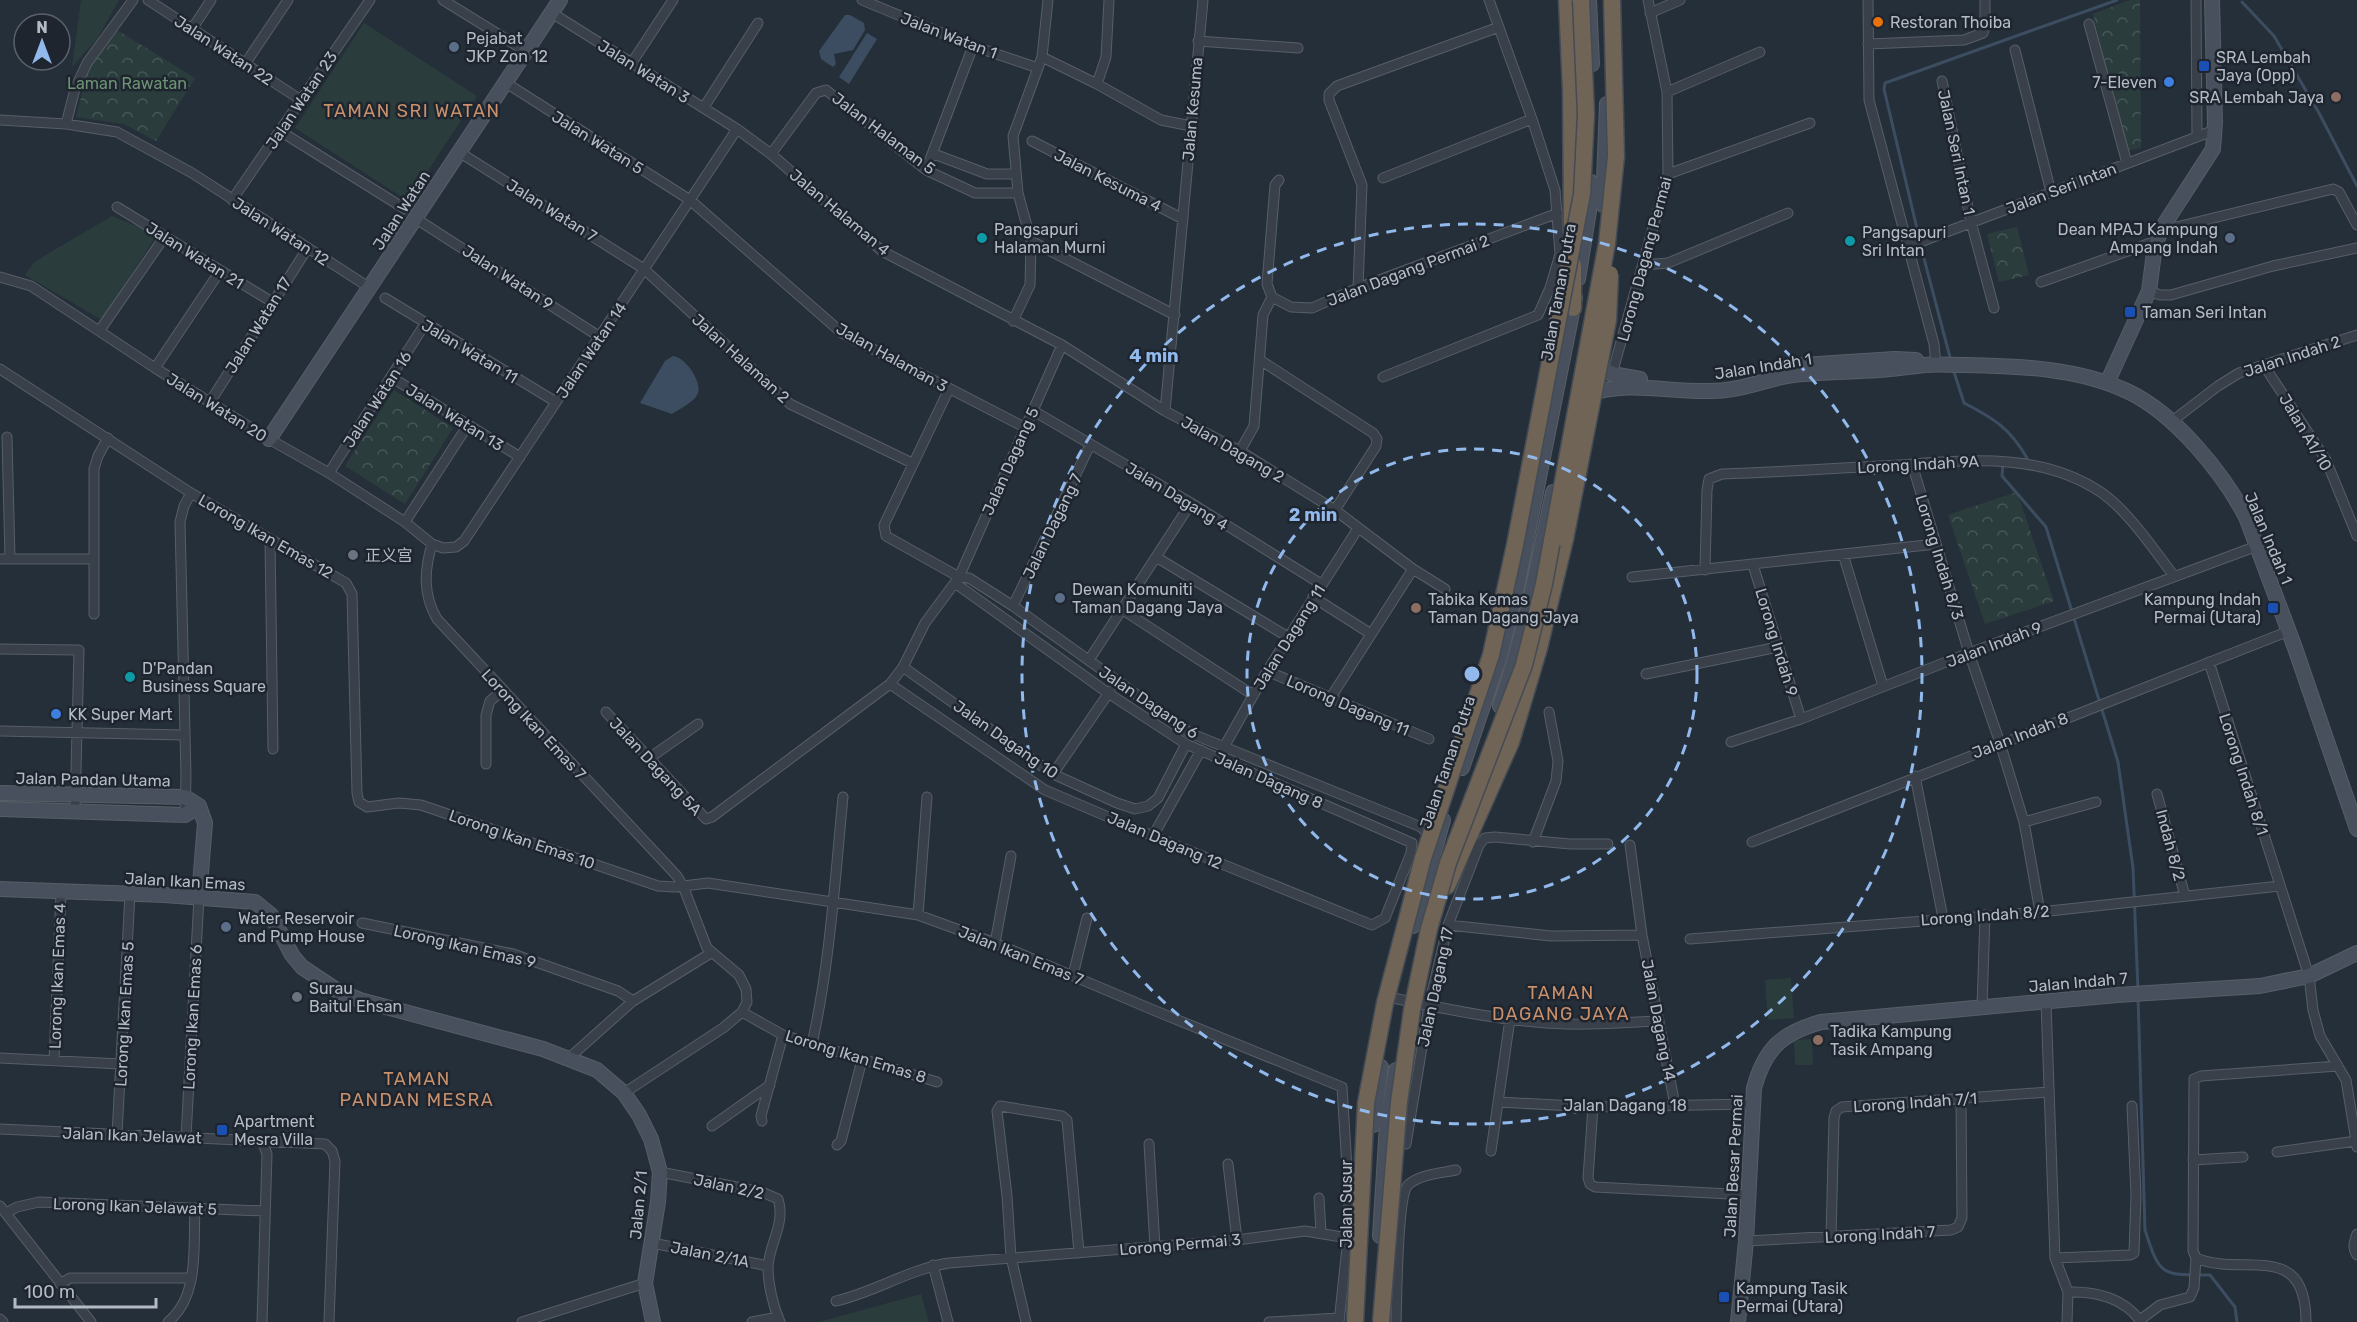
<svg xmlns="http://www.w3.org/2000/svg" width="2357" height="1322" viewBox="0 0 2357 1322" font-family="Rubik,'Noto Sans SC',sans-serif">
	<style>
		.grass { fill: #2a3d3c }
		.forest { fill: url(#forest-crowns) }
		.water { fill: #3d4d61 }
		.lines { fill: none; stroke-linecap: round; stroke-linejoin: round }
		.stream { stroke: #3d4d61; stroke-width: 3 }
		.street-casing { stroke: #575e68; stroke-width: 11 }
		.secondary-casing { stroke: #575e68; stroke-width: 16 }
		.highway-casing { stroke: #444b55; stroke-width: 19 }
		.street { stroke: #39404a; stroke-width: 9 }
		.secondary { stroke: #47505c; stroke-width: 14 }
		.highway { stroke: #6f6456; stroke-width: 16 }
		.highway-bridge-casing { stroke: #444b55; stroke-width: 19; stroke-linecap: butt }
		.highway-bridge { stroke: #6f6456; stroke-width: 16 }
		.ring { fill: none; stroke: #92b9ec; stroke-width: 3; stroke-dasharray: 10 8 }
		.food-dot { fill: #e8710a; stroke: #1e252f; stroke-width: 2 }
		.service-dot { fill: #5c6f8a; stroke: #1e252f; stroke-width: 2 }
		.transit-dot { fill: #1a4fb4; stroke: #1e252f; stroke-width: 2 }
		.shop-dot { fill: #3f7fe0; stroke: #1e252f; stroke-width: 2 }
		.education-dot { fill: #8d6e63; stroke: #1e252f; stroke-width: 2 }
		.culture-dot { fill: #0f9aa8; stroke: #1e252f; stroke-width: 2 }
		.worship-dot { fill: #6b7280; stroke: #1e252f; stroke-width: 2 }
		.labels { text-anchor: middle; stroke-width: 5; stroke-linejoin: round; paint-order: stroke }
		.poi-label { font-size: 16px; fill: #b4bbc5; stroke: #1e252f; text-anchor: start }
		.street-label { font-size: 16px; fill: #b4bbc5; stroke: #1e252f }
		.park-label { font-size: 16px; fill: #6e9475; stroke: #1e252f }
		.neighbourhood-label { font-size: 18px; letter-spacing: 1.5px; fill: #c9906c; stroke: #1e252f }
		.centre { fill: #92b9ec; stroke: #1e252f; stroke-width: 3 }
		.ring-label { font-size: 18px; text-anchor: middle; font-weight: bold; fill: #92b9ec; stroke: #1e252f; stroke-width: 5; stroke-linejoin: round; paint-order: stroke }
	</style>
	<defs>
		<pattern id="forest-crowns" width="20" height="18" patternUnits="userSpaceOnUse" patternTransform="scale(1.5)"><rect width="20" height="18" fill="#2a3d3c"/><path d="M2 6a3 3 0 1 1 6 0M12 15a3 3 0 1 1 6 0" fill="none" stroke="#465757"/></pattern>
	</defs>
	<rect width="100%" height="100%" fill="#252f39"/>
	<path class="grass" d="M81,0h38l-22,39 -25,28z
		M364,23l113,73 -69,105 -113,-73z
		M112,216l37,15 5,8 -52,81 -77,-45 9,-13z
		M1791,978l3,40 -26,2 -3,-40z
		M1812,1039l1,26h-18l-1,-25z
		M921,1294l8,28h-110z"/>
	<path class="forest" d="M2130,0h10l1,148 -16,3 -32,-137z
		M117,30l78,48 -39,63 -32,-17 -48,-7 11,-43 8,-17z
		M2017,227l12,48 -30,7 -12,-48z
		M394,390l59,38 -48,76 -60,-38z
		M2017,492l37,109 -69,23 -37,-109z"/>
	<path class="water" d="M845,15h5l14,8 1,7 -12,20 -19,4 2,10 -3,3 -12,-8 -2,-8z
		M867,33l10,6 -28,45 -10,-7z
		M673,356c12,1 29,25 25,37 -3,9 -19,16 -26,21l-32,-11 25,-42z"/>
	<g class="lines">
		<path class="stream" d="M2242,2l32,34 45,77 38,73
			M1919,237l-35,-148 1,-6 232,-83
			M1921,247l30,114
			M1954,372l10,31c29,15 46,25 63,55l-4,4
			M2003,464l-1,12 44,51 72,235 15,106 5,122
			M2138,997l7,233c15,47 17,45 65,45l25,32 2,15"/>
		<g class="street-casing">
			<path id="street" d="M148,0l153,100
				M443,0l84,52
				M862,0l111,46 65,22
				M1868,0l1,100 65,244 2,21
				M2196,0l1,137
				M552,13l185,116 34,25 111,97 180,94 103,66 75,40 95,59 78,59 32,20
				M1650,13l30,-13
				M2089,24l38,139
				M192,29l19,-29
				M1198,41l100,7
				M1868,44l96,-4 19,-7 2,-5v-28
				M2015,50l36,142
				M1042,57l55,27 64,36 30,6
				M245,64l43,-64
				M631,64l42,-64
				M1942,81l29,141 23,86
				M506,83l184,117 152,133 182,94
				M1097,84l9,-27 3,-57
				M1667,92l93,-40
				M704,107l54,-84
				M0,120l66,4 51,8 75,41 178,115
				M66,124l9,-35 12,-26 46,-63
				M280,131l125,78
				M1032,141l151,78
				M459,152l185,117 146,135 122,59
				M771,154l45,-61 10,-3 100,80 49,23h43
				M934,154l53,20h29
				M926,170l47,-124
				M1668,174l142,-51
				M1383,178l149,-59
				M1279,180l-4,5 -8,99 5,13 19,10 21,1 46,-20 200,-75
				M232,200l138,-200
				M117,207l155,95
				M415,218l185,119
				M2160,231l173,-42 6,3 18,33
				M1031,241l144,74
				M1907,247l308,-117
				M1643,265l25,-2 120,-50
				M0,277l31,9 124,82 114,71 60,34 76,49 27,22 11,4 13,-1 8,-6 273,-412
				M2041,282l115,-41
				M1358,288l4,-103 -33,-85v-6l8,-8 162,-59
				M2149,291l11,4h11l102,-29 84,-18
				M385,298l171,104
				M1013,321l17,-36 1,-44 -13,-48 -5,-57 29,-79 6,-57
				M100,330l65,-94
				M1260,360l113,73 4,6 -1,7 -41,64
				M2263,364l63,96 31,76
				M155,368l65,-97
				M0,369l191,124 155,90 6,11 5,199 2,9 8,5 32,-4 22,2 237,81 17,1 33,-4 210,32 77,28 163,69 184,75 7,113 -1,38 -9,84
				M1612,374l56,-200 -1,-82 -19,-92
				M391,377l129,80
				M1383,377l155,-62 12,-27 10,-34 -5,-64 -23,-71 -43,-119
				M949,389l-65,136 2,11 73,41 10,1 44,28 177,127 231,94 10,10
				M210,402l97,-153
				M1032,410l159,93 130,81
				M1165,411l38,-411
				M2171,422l47,-36 21,-13 118,-38
				M7,437l3,122
				M1240,451l14,-25 9,-111 9,-18
				M1912,464l57,189 31,90 24,79 16,90
				M329,473l96,-149
				M405,522l63,-97
				M270,540l3,209
				M432,544c-8,27 -9,51 5,75l240,257 6,10 24,62 32,27 7,14 1,13 -5,10 -19,16 -99,65
				M1843,554l40,132
				M1156,557l132,80
				M0,559h94
				M1753,565l48,154
				M1705,570l2,-80 2,-11 13,-5c53,-2 106,-5 159,-8 75,-4 155,-18 221,27 26,18 53,58 72,83
				M1632,577l304,-33
				M1313,597l58,37
				M1013,606l77,-161
				M1123,610l130,85
				M94,614v-145l4,-13 10,-18
				M0,649l79,1 -4,161
				M1089,660l102,-157
				M2209,662l100,314 4,34 7,26 26,44 11,67
				M903,667l150,107 64,29 18,6 13,-3 10,-8 28,-54
				M1267,671l162,68
				M1646,674l132,-27
				M890,684l155,106 108,46 219,89 13,-7 26,-65 1,-10 -226,-99 -78,-51 -153,-110
				M1331,697l82,-128
				M606,712l100,107 6,-2 178,-133 13,-17 22,-44 34,-46 103,-232
				M0,731l184,4
				M1731,742l70,-23 168,-66 288,-107
				M1224,747l43,-76 90,-141
				M648,759l50,-35
				M486,764v-49l4,-14 12,-10
				M1053,774l57,-83
				M1915,776l28,142
				M2157,794l28,102
				M185,815l1,-39 -6,-254 4,-16 7,-13
				M2024,822l72,-20
				M1153,836l48,-86
				M1533,842l23,-61 2,-20 -9,-49
				M1752,842l537,-211
				M1630,845l12,90 33,170
				M918,915l9,-118
				M362,923l151,31 105,37 15,10
				M1448,925l103,11 91,-1
				M1690,939l350,-27 240,-26
				M995,943l16,-87
				M1073,975l14,-57
				M1393,998c57,12 115,24 173,26 31,1 62,-2 93,-3
				M2046,1002l9,256 13,34 -1,30
				M1982,1007l3,-92
				M742,1012l41,23 154,47
				M812,1044c18,-81 23,-165 31,-247
				M0,1058l121,6
				M569,1058l64,-57 78,-48
				M54,1061l7,-169
				M1498,1102l95,5 158,-3
				M1593,1107l-5,71 2,6 5,3 154,8
				M762,1121l-1,-5 22,-81
				M712,1126l58,-41
				M0,1129l325,15 7,7 3,10 -6,161
				M117,1134l13,-240
				M186,1137l13,-240
				M1149,1144l6,103
				M1406,1144l23,-139 19,-80 31,-80 6,-7 10,-1 75,7h38
				M837,1145l4,-4 21,-81
				M1491,1151l19,-132
				M2277,1152l79,-11
				M2193,1160l50,-3
				M1228,1164l9,76
				M660,1172l102,20 16,7c8,24 -9,45 -10,68 0,17 5,39 12,55
				M1319,1198l2,34
				M0,1206l91,116
				M6,1213l11,-6 22,-5 226,9
				M2357,1234c-3,8 -5,14 0,21
				M1831,1237l3,-119 2,-7 6,-4 206,-15
				M1746,1241l205,-11 7,-3 4,-9 -1,-119
				M652,1243l116,23
				M2055,1258l75,-3 4,-2 2,-58 -4,-89
				M933,1265l15,57
				M60,1284l10,-6h121
				M2068,1292c27,-1 57,6 73,30
				M836,1301c39,-9 73,-32 113,-38l288,-23 68,-9 43,7
				M0,1319l3,3
				M2140,1320l20,-15 30,-8 4,-9 2,-30
				M168,1322c32,-26 25,-76 27,-114
				M262,1322l5,-168 -4,-11
				M522,1322l123,-39
				M752,1322l26,-5
				M1026,1322l-15,-65 -4,-61 -10,-85 3,-5 62,10 5,4 12,133
				M1269,1322l70,-4
				M1396,1322c1,-22 1,-125 12,-137 12,-11 34,-12 48,-15
				M2306,1322c0,-84 -63,-44 -110,-64l-3,-7 1,-172 7,-3 137,-10"/>
		</g>
		<g class="secondary-casing">
			<path id="secondary" d="M1589,0l3,64
				M1603,205l4,-101
				M1578,279l11,-68 2,-29
				M1592,361l20,13 28,5
				M1768,372l19,-6 108,-7 21,1
				M2107,383l42,-92 5,-38 6,-22 53,-82 2,-26 -3,-123
				M1587,395c45,-17 92,1 139,-5 23,-2 44,-12 67,-15 28,-3 57,-3 86,-5 15,-1 30,-3 45,-5 13,-1 27,0 41,0 55,1 114,3 164,27 46,22 94,81 117,125l49,131 62,181
				M269,439l291,-439
				M1500,706c24,-70 38,-141 53,-214
				M1462,768l38,-112 17,-69 58,-289
				M0,793l185,4 14,9 6,17 -6,74
				M0,809l185,6 14,-9
				M0,889l165,6 90,7 16,13 21,40 10,12 36,24 22,9 183,49 54,21 27,23 15,22 12,24 9,33 -2,30 -13,81 8,39
				M1413,926l30,-106
				M1373,1125l8,-58
				M1380,1236l7,-112 9,-54
				M1738,1322l8,-81 8,-153c11,-40 28,-55 67,-66l296,-27 143,-9 49,-10 48,-23"/>
		</g>
		<g class="highway-casing">
			<path id="highway" d="M1567,0l4,91 1,133
				M1573,265v43
				M1447,886l64,-144 28,-94 26,-109"/>
		</g>
		<use href="#street" class="street"/>
		<use href="#secondary" class="secondary"/>
		<use href="#highway" class="highway"/>
		<g class="highway-bridge-casing">
			<path id="highway-bridge" d="M1565,539l43,-219 2,-46
				M1355,1322l11,-219 19,-100 38,-145 68,-203 24,-110 67,-351 4,-80 -5,-114
				M1381,1322l18,-220 13,-92 17,-81 19,-66 76,-198 20,-81 63,-341 9,-87 -4,-156"/>
		</g>
		<use href="#highway-bridge" class="highway-bridge"/>
	</g>
	<g class="ring">
		<circle cx="1472" cy="674" r="225"/>
		<circle cx="1472" cy="674" r="450"/>
	</g>
	<circle class="food-dot" cx="1878" cy="22" r="6"/>
	<g class="service-dot">
		<circle cx="454" cy="47" r="6"/>
		<circle cx="2230" cy="238" r="6"/>
		<circle cx="1060" cy="598" r="6"/>
		<circle cx="226" cy="927" r="6"/>
	</g>
	<g class="transit-dot">
		<rect x="2198" y="60" width="12" height="12" rx="3"/>
		<rect x="2124" y="306" width="12" height="12" rx="3"/>
		<rect x="2267" y="602" width="12" height="12" rx="3"/>
		<rect x="216" y="1124" width="12" height="12" rx="3"/>
		<rect x="1718" y="1291" width="12" height="12" rx="3"/>
	</g>
	<g class="shop-dot">
		<circle cx="2169" cy="82" r="6"/>
		<circle cx="56" cy="714" r="6"/>
	</g>
	<g class="education-dot">
		<circle cx="2336" cy="97" r="6"/>
		<circle cx="1416" cy="608" r="6"/>
		<circle cx="1818" cy="1040" r="6"/>
	</g>
	<g class="culture-dot">
		<circle cx="982" cy="238" r="6"/>
		<circle cx="1850" cy="241" r="6"/>
		<circle cx="130" cy="677" r="6"/>
	</g>
	<g class="worship-dot">
		<circle cx="353" cy="555" r="6"/>
		<circle cx="297" cy="997" r="6"/>
	</g>
	<g class="labels">
		<g class="poi-label">
			<text x="1890" y="28">Restoran Thoiba</text>
			<text x="466" y="44">Pejabat<tspan x="466" dy="18">JKP Zon 12</tspan></text>
			<text x="2216" y="63">SRA Lembah<tspan x="2216" dy="18">Jaya (Opp)</tspan></text>
			<text x="2157" y="88" text-anchor="end">7-Eleven</text>
			<text x="2324" y="103" text-anchor="end">SRA Lembah Jaya</text>
			<text x="994" y="235">Pangsapuri<tspan x="994" dy="18">Halaman Murni</tspan></text>
			<text x="2218" y="235" text-anchor="end">Dean MPAJ Kampung<tspan x="2218" dy="18">Ampang Indah</tspan></text>
			<text x="1862" y="238">Pangsapuri<tspan x="1862" dy="18">Sri Intan</tspan></text>
			<text x="2142" y="318">Taman Seri Intan</text>
			<text x="365" y="561">正义宫</text>
			<text x="1072" y="595">Dewan Komuniti<tspan x="1072" dy="18">Taman Dagang Jaya</tspan></text>
			<text x="1428" y="605">Tabika Kemas<tspan x="1428" dy="18">Taman Dagang Jaya</tspan></text>
			<text x="2261" y="605" text-anchor="end">Kampung Indah<tspan x="2261" dy="18">Permai (Utara)</tspan></text>
			<text x="142" y="674">D'Pandan<tspan x="142" dy="18">Business Square</tspan></text>
			<text x="68" y="720">KK Super Mart</text>
			<text x="238" y="924">Water Reservoir<tspan x="238" dy="18">and Pump House</tspan></text>
			<text x="309" y="994">Surau<tspan x="309" dy="18">Baitul Ehsan</tspan></text>
			<text x="1830" y="1037">Tadika Kampung<tspan x="1830" dy="18">Tasik Ampang</tspan></text>
			<text x="234" y="1127">Apartment<tspan x="234" dy="18">Mesra Villa</tspan></text>
			<text x="1736" y="1294">Kampung Tasik<tspan x="1736" dy="18">Permai (Utara)</tspan></text>
		</g>
		<g class="street-label">
			<text transform="translate(949 35) rotate(21)" y="6">Jalan Watan 1</text>
			<text transform="translate(224 50) rotate(33)" y="6">Jalan Watan 22</text>
			<text transform="translate(644 71) rotate(32)" y="6">Jalan Watan 3</text>
			<text transform="translate(301 100) rotate(-56)" y="6">Jalan Watan 23</text>
			<text transform="translate(1192 109) rotate(-85)" y="6">Jalan Kesuma</text>
			<text transform="translate(884 133) rotate(37)" y="6">Jalan Halaman 5</text>
			<text transform="translate(598 142) rotate(32)" y="6">Jalan Watan 5</text>
			<text transform="translate(1957 152) rotate(78)" y="6">Jalan Seri Intan 1</text>
			<text transform="translate(1108 180) rotate(27)" y="6">Jalan Kesuma 4</text>
			<text transform="translate(2061 188) rotate(-21)" y="6">Jalan Seri Intan</text>
			<text transform="translate(401 210) rotate(-57)" y="6">Jalan Watan</text>
			<text transform="translate(552 210) rotate(32)" y="6">Jalan Watan 7</text>
			<text transform="translate(840 212) rotate(40)" y="6">Jalan Halaman 4</text>
			<text transform="translate(281 231) rotate(33)" y="6">Jalan Watan 12</text>
			<text transform="translate(195 255) rotate(32)" y="6">Jalan Watan 21</text>
			<text transform="translate(1644 259) rotate(-75)" y="6">Lorong Dagang Permai</text>
			<text transform="translate(1408 270) rotate(-21)" y="6">Jalan Dagang Permai 2</text>
			<text transform="translate(508 277) rotate(33)" y="6">Jalan Watan 9</text>
			<text transform="translate(1558 292) rotate(-80)" y="6">Jalan Taman Putra</text>
			<text transform="translate(258 325) rotate(-58)" y="6">Jalan Watan 17</text>
			<text transform="translate(591 350) rotate(-56)" y="6">Jalan Watan 14</text>
			<text transform="translate(470 351) rotate(31)" y="6">Jalan Watan 11</text>
			<text transform="translate(2292 356) rotate(-18)" y="6">Jalan Indah 2</text>
			<text transform="translate(892 357) rotate(29)" y="6">Jalan Halaman 3</text>
			<text transform="translate(741 358) rotate(42)" y="6">Jalan Halaman 2</text>
			<text transform="translate(1763 366) rotate(-9)" y="6">Jalan Indah 1</text>
			<text transform="translate(377 399) rotate(-57)" y="6">Jalan Watan 16</text>
			<text transform="translate(217 407) rotate(32)" y="6">Jalan Watan 20</text>
			<text transform="translate(455 417) rotate(32)" y="6">Jalan Watan 13</text>
			<text transform="translate(2306 432) rotate(59)" y="6">Jalan A1/10</text>
			<text transform="translate(1233 449) rotate(30)" y="6">Jalan Dagang 2</text>
			<text transform="translate(1010 461) rotate(-66)" y="6">Jalan Dagang 5</text>
			<text transform="translate(1918 464) rotate(-3)" y="6">Lorong Indah 9A</text>
			<text transform="translate(1177 496) rotate(31)" y="6">Jalan Dagang 4</text>
			<text transform="translate(1052 526) rotate(-64)" y="6">Jalan Dagang 7</text>
			<text transform="translate(266 536) rotate(30)" y="6">Lorong Ikan Emas 12</text>
			<text transform="translate(2269 538) rotate(67)" y="6">Jalan Indah 1</text>
			<text transform="translate(1940 557) rotate(73)" y="6">Lorong Indah 8/3</text>
			<text transform="translate(1289 637) rotate(-58)" y="6">Jalan Dagang 11</text>
			<text transform="translate(1777 642) rotate(73)" y="6">Lorong Indah 9</text>
			<text transform="translate(1994 644) rotate(-21)" y="6">Jalan Indah 9</text>
			<text transform="translate(1149 702) rotate(34)" y="6">Jalan Dagang 6</text>
			<text transform="translate(1348 705) rotate(23)" y="6">Lorong Dagang 11</text>
			<text transform="translate(534 724) rotate(47)" y="6">Lorong Ikan Emas 7</text>
			<text transform="translate(2020 735) rotate(-21)" y="6">Jalan Indah 8</text>
			<text transform="translate(1006 739) rotate(35)" y="6">Jalan Dagang 10</text>
			<text transform="translate(1447 762) rotate(-71)" y="6">Jalan Taman Putra</text>
			<text transform="translate(656 766) rotate(47)" y="6">Jalan Dagang 5A</text>
			<text transform="translate(2244 774) rotate(72)" y="6">Lorong Indah 8/1</text>
			<text transform="translate(93 779) rotate(1)" y="6">Jalan Pandan Utama</text>
			<text transform="translate(1269 780) rotate(24)" y="6">Jalan Dagang 8</text>
			<text transform="translate(522 839) rotate(19)" y="6">Lorong Ikan Emas 10</text>
			<text transform="translate(1165 840) rotate(23)" y="6">Jalan Dagang 12</text>
			<text transform="translate(2171 845) rotate(75)" y="6">Indah 8/2</text>
			<text transform="translate(185 881) rotate(3)" y="6">Jalan Ikan Emas</text>
			<text transform="translate(1985 915) rotate(-4)" y="6">Lorong Indah 8/2</text>
			<text transform="translate(465 946) rotate(13)" y="6">Lorong Ikan Emas 9</text>
			<text transform="translate(1021 955) rotate(22)" y="6">Jalan Ikan Emas 7</text>
			<text transform="translate(57 976) rotate(-88)" y="6">Lorong Ikan Emas 4</text>
			<text transform="translate(2078 982) rotate(-5)" y="6">Jalan Indah 7</text>
			<text transform="translate(1435 987) rotate(-78)" y="6">Jalan Dagang 17</text>
			<text transform="translate(124 1014) rotate(-87)" y="6">Lorong Ikan Emas 5</text>
			<text transform="translate(192 1017) rotate(-87)" y="6">Lorong Ikan Emas 6</text>
			<text transform="translate(1659 1020) rotate(79)" y="6">Jalan Dagang 14</text>
			<text transform="translate(856 1056) rotate(17)" y="6">Lorong Ikan Emas 8</text>
			<text transform="translate(1915 1102) rotate(-4)" y="6">Lorong Indah 7/1</text>
			<text x="1625" y="1111">Jalan Dagang 18</text>
			<text transform="translate(132 1135) rotate(2)" y="6">Jalan Ikan Jelawat</text>
			<text transform="translate(1733 1166) rotate(-87)" y="6">Jalan Besar Permai</text>
			<text transform="translate(729 1186) rotate(12)" y="6">Jalan 2/2</text>
			<text transform="translate(1346 1204) rotate(-90)" y="6">Jalan Susur</text>
			<text transform="translate(638 1205) rotate(-85)" y="6">Jalan 2/1</text>
			<text transform="translate(135 1206) rotate(2)" y="6">Lorong Ikan Jelawat 5</text>
			<text transform="translate(1880 1234) rotate(-3)" y="6">Lorong Indah 7</text>
			<text transform="translate(1180 1244) rotate(-5)" y="6">Lorong Permai 3</text>
			<text transform="translate(710 1254) rotate(11)" y="6">Jalan 2/1A</text>
		</g>
		<g class="park-label">
			<text x="127" y="89">Laman Rawatan</text>
		</g>
		<g class="neighbourhood-label">
			<text x="412" y="117">TAMAN SRI WATAN</text>
			<text x="1561" y="999">TAMAN<tspan x="1561" dy="21">DAGANG JAYA</tspan></text>
			<text x="417" y="1085">TAMAN<tspan x="417" dy="21">PANDAN MESRA</tspan></text>
		</g>
	</g>
	<circle cx="1472" cy="674" r="9" class="centre"/>
	<g class="ring-label">
		<text x="1154" y="362">4 min</text>
		<text x="1313" y="521">2 min</text>
	</g>
	<g transform="translate(42 42)"><circle r="28" fill="#1e252f" stroke="#5a616b" stroke-width="1.5"/>
	<path d="M0-4.5L10 22L0 15L-10 22Z" fill="#92b9ec"/>
	<text y="-9" font-size="16" font-weight="bold" text-anchor="middle" fill="#b4bbc5">N</text>
	</g>
	<path d="M15 1298v9h141v-9" fill="none" stroke="#b4bbc5" stroke-width="3"/>
	<text x="24" y="1298" font-size="18" fill="#b4bbc5" stroke="#1e252f" stroke-width="4.5" paint-order="stroke">100 m</text>
</svg>
